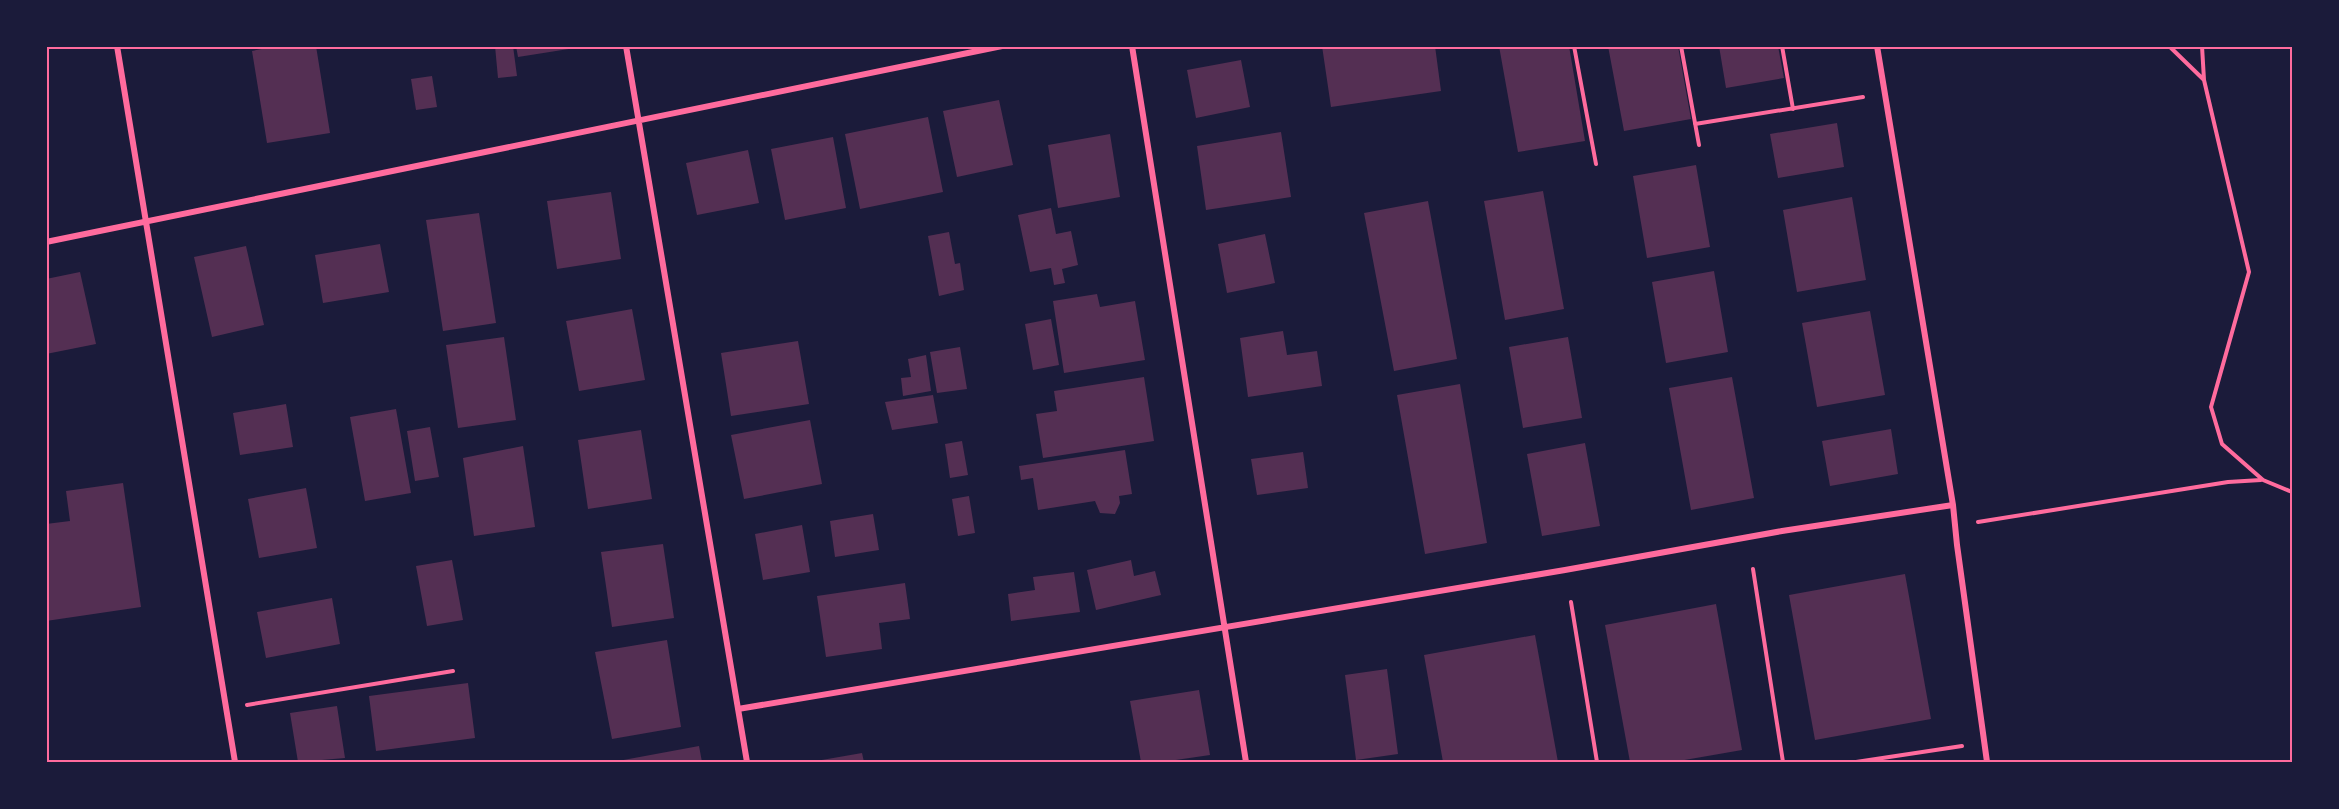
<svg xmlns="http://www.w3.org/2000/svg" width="2339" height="809" viewBox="0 0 2339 809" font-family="'Source Sans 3',sans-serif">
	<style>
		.building { fill: #542f53 }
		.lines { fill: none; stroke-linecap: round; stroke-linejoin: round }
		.path { stroke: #ff6b9d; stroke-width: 4 }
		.minor { stroke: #ff6b9d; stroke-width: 6 }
		.neatline { fill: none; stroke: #ff6b9d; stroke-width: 2 }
	</style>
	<rect width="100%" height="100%" fill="#1b1b3a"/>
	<path class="building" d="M277,46h39l14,87 -63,10 -15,-92z
		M495,46h18l4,30 -19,2z
		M516,46h59v2l-57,9z
		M1322,46h113l6,45 -110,16z
		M1499,46h70l16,95 -67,11z
		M1608,46h70l13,73 -67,12z
		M1719,46h59l6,32 -58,10z
		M1241,60l9,47 -54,11 -9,-48z
		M432,76l5,31 -21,3 -5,-31z
		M999,100l14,65 -56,12 -14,-66z
		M928,117l15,75 -83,17 -15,-75z
		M1837,123l7,44 -66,11 -8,-44z
		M1281,132l10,65 -85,13 -9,-64z
		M1110,134l10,63 -62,11 -10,-63z
		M833,137l13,71 -61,12 -14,-71z
		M748,150l11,53 -62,12 -11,-52z
		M1696,165l14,82 -63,11 -14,-82z
		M1543,191l21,118 -59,11 -21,-119z
		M611,192l10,67 -64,10 -10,-68z
		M1852,197l14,83 -69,12 -14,-82z
		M1428,201l29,158 -63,12 -30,-158z
		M1051,208l5,26 15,-3 7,34 -16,4 3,14 -11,2 -3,-17 -21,4 -12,-57z
		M479,213l17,110 -53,8 -17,-111z
		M949,232l6,32 5,-1 4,27 -25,6 -11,-60z
		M1265,234l10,49 -48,10 -9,-49z
		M380,244l9,48 -66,11 -8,-48z
		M246,246l18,79 -52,12 -18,-80z
		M1714,271l14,81 -62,11 -14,-81z
		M80,272l16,72 -50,10v-75z
		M1097,294l3,13 35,-6 10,59 -81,13 -11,-72z
		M632,309l13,71 -66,11 -13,-70z
		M1870,311l15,84 -68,12 -15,-84z
		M1051,319l8,46 -26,5 -8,-46z
		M1283,331l4,24 30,-4 5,35 -74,11 -8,-59z
		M504,337l12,83 -58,8 -12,-83z
		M1568,337l14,81 -59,10 -14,-81z
		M798,341l11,63 -78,12 -10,-63z
		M960,347l7,42 -30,4 -7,-41z
		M926,355l5,36 -28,5 -2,-18 10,-1 -3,-18z
		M1144,377l10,64 -111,17 -7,-44 21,-3 -3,-20z
		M1732,377l22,121 -63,12 -22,-122z
		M1460,384l27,159 -62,11 -28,-159z
		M933,395l5,28 -46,7 -7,-28z
		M286,404l7,43 -53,8 -7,-42z
		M396,409l15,84 -46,8 -15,-84z
		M810,420l12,64 -78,15 -13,-64z
		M430,427l9,50 -24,4 -8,-50z
		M1891,429l7,45 -68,12 -8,-45z
		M641,430l11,69 -64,10 -10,-69z
		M962,441l6,34 -18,3 -5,-34z
		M1585,443l15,83 -58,10 -15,-82z
		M523,446l12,81 -61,9 -11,-78z
		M1125,450l7,44 -13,2 1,7 -5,11 -15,-1 -5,-12 -57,9 -5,-32 -12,2 -2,-14z
		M1303,452l5,36 -51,7 -6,-36z
		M123,483l18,124 -95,14v-97l24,-3 -4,-30z
		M306,488l11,60 -58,10 -11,-59z
		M969,496l6,37 -17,3 -6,-37z
		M873,514l6,36 -44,7 -5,-36z
		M802,525l8,47 -47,8 -8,-46z
		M663,544l11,74 -62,9 -11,-75z
		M452,560l11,60 -36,6 -11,-60z
		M1131,560l3,16 21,-5 6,24 -65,15 -9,-40z
		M1074,572l6,40 -69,9 -3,-27 27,-4 -2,-13z
		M1905,574l26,145 -116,21 -26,-145z
		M905,583l5,36 -31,4 3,26 -56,8 -9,-61z
		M332,598l8,46 -74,14 -9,-46z
		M1716,604l26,146 -69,12h-43l-25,-137z
		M1535,635l23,127h-115l-19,-107z
		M667,640l14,87 -69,12 -17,-87z
		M1387,669l11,85 -42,6 -11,-85z
		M468,683l7,55 -99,13 -7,-55z
		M1199,690l11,65 -48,7h-21l-11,-61z
		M337,706l8,52 -47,4 -8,-49z
		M699,746l3,16h-84v-1z
		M862,753l2,9h-48v-1z"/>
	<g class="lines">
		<path class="path" d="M1574,46l22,118
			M1681,46l18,99
			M1782,46l11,63
			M2169,46l34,33
			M2202,46l2,34 45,192 -38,135 11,37 41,36 29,12
			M1695,124l168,-27
			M1978,522l250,-40 33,-2
			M1753,569l30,193
			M1571,602l26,160
			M247,705l206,-34
			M1856,762l106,-16"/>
		<path class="minor" d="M117,46l118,716
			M626,46l121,716
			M1132,46l114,716
			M1877,46l76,459 4,40 30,217
			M46,242l956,-196
			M738,709l827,-139 217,-39 171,-26"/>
	</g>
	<rect width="2339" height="809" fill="none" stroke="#1b1b3a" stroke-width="96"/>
	<rect x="48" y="48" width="2243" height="713" class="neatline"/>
</svg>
